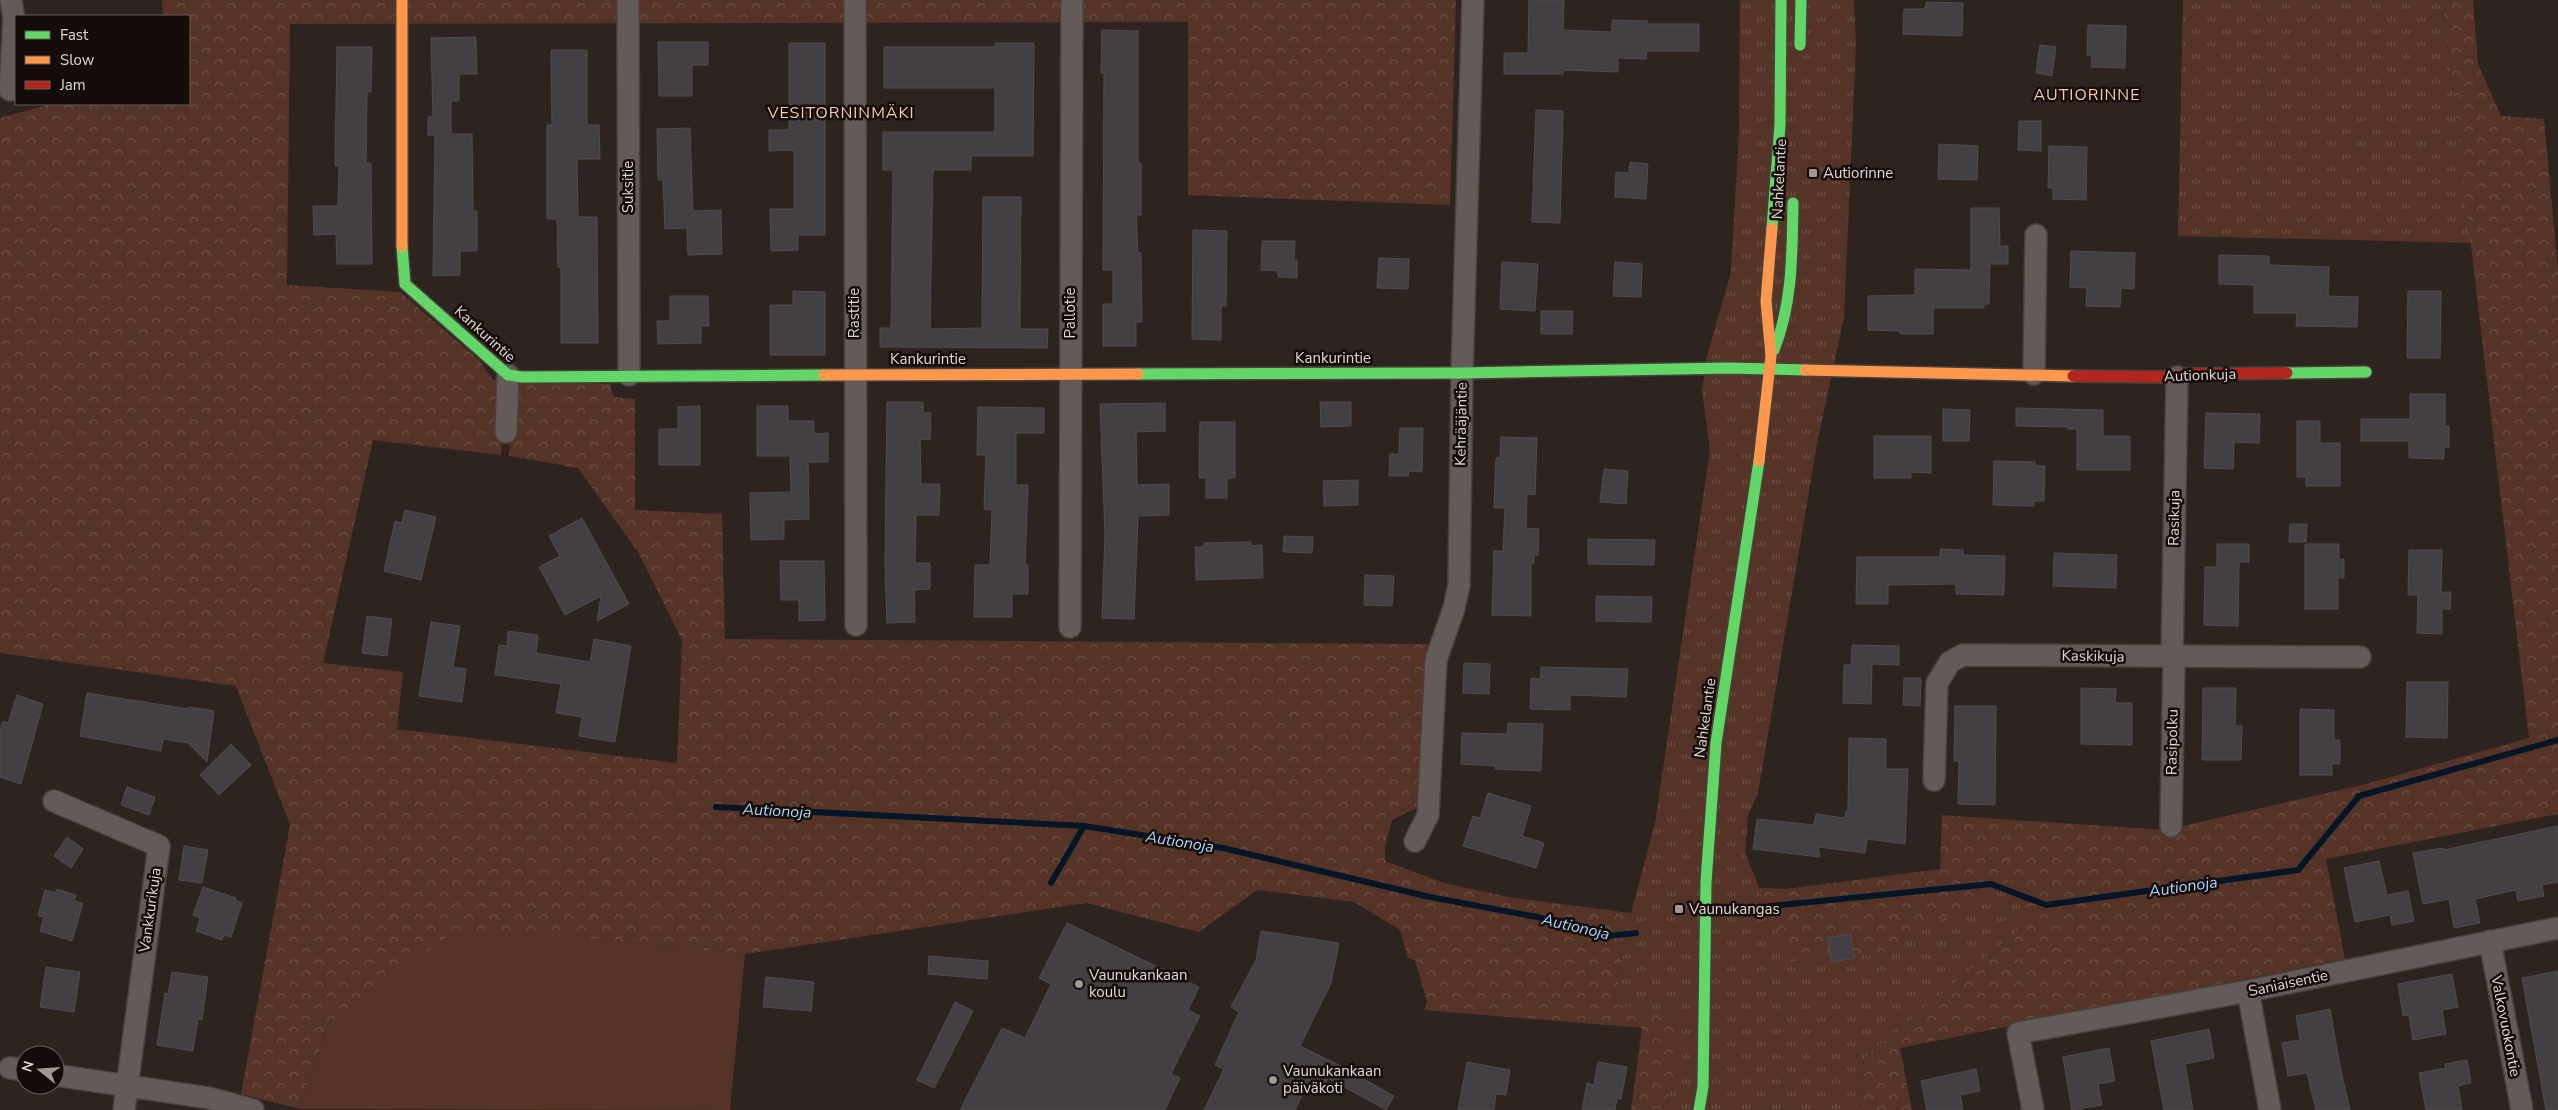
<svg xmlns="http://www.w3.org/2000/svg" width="2558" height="1110" viewBox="0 0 2558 1110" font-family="'Nunito Sans',sans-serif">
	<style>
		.grass { fill: url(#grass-tufts) }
		.forest { fill: url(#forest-crowns) }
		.pitch { fill: #553427 }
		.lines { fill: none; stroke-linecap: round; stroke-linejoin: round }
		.stream { stroke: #041626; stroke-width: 6 }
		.building { fill: #443f43; stroke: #514c4d }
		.street-casing { stroke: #4a413d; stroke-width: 24 }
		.fast-casing { stroke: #4a413d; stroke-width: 14 }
		.slow-casing { stroke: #4a413d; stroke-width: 14 }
		.jam-casing { stroke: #4a413d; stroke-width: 14 }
		.street { stroke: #635b58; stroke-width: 21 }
		.fast { stroke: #63d668; stroke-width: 11 }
		.slow { stroke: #ff974d; stroke-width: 11 }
		.jam { stroke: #b3261e; stroke-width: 11 }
		.poi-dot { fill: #a39792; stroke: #140c09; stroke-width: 2 }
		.labels { text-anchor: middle; stroke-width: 5; stroke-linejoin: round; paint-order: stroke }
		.poi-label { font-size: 15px; fill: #e2d5d0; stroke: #140c09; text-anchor: start }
		.street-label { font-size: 15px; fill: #e2d5d0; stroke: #140c09 }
		.neighbourhood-label { font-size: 16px; letter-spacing: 1px; fill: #fbcc9e; stroke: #140c09 }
		.water-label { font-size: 16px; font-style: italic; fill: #a5d4fa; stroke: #140c09 }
	</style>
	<defs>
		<pattern id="grass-tufts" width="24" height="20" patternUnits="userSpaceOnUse" patternTransform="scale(1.25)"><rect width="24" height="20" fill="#553427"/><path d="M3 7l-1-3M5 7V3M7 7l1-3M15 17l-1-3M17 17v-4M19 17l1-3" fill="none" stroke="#6d5045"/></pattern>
		<pattern id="forest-crowns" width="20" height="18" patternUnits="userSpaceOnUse" patternTransform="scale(1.25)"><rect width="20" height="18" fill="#553427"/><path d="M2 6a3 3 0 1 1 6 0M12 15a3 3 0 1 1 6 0" fill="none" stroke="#6d5045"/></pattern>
	</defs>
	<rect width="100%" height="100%" fill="#2d231f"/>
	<path class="grass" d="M1740,0h114l2,44 -12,273 -27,127 -59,349 -10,23 -3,37 45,109 93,-9 129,-75 14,46 -162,134 -4,52h-194l11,-51v-44l-63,-11 17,-91 24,-90 55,-373 -8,-59 5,-35 24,-84 8,-141z
		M2183,0h259l29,243 -293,-7z"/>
	<path class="forest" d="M162,0h1294l-6,205 -262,-10v-173l-898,2 -3,261 113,7 80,69 12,18 12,2 -3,74 -128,-15 -50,223 80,9 -6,57 280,34 5,-123 -44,-88 -60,-84 -69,-12 4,-74 97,2 4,13 21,2v111l87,4 3,125 703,5 -6,137 -6,27 -24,12 -7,26v15l59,22 70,15 117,15 -17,91 63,11v44l-11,51h-35l11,-82 -218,-18 3,-8 -12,-42 -7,-2 -8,-28 -46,-28 -97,-12 -58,42 -113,-29 -341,51 -163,-16 -254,86 -28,85 -59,-15 49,-269 -54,-139 -236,-33v-535l51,-14h138v-88h-26z
		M2442,0h31l5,64 23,52 43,3 14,151v544l-232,45 19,100 -445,89 12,62h-52l4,-52 161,-134 -13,-45 -129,74 -93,9 -32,-74 28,1 154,-20 2,-54 223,15 197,-45 167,-47z"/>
	<path class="pitch" d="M454,932l128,6 163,16 -15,156 -430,-1 28,-85z"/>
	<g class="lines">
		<path class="stream" d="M716,807l368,19 139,22 207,49 144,27 33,12 29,-3
			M1051,883l33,-57
			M1770,906l221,-22 55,21 252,-35 61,-74 199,-56"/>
	</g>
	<path class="building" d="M1529,0h35l-1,30 49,2v-12l36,1 -1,3h52v27h-52l-1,8 -28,-1v14l-55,-2v4h-59v-21h24z
		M1926,2l37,1 -1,33 -59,-2 1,-25h21z
		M2088,25l38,1 -1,42 -34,-1 1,-12h-5z
		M1102,30l36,1v132h3v52h-5l2,38h3l1,69h-6v24h-33v-42h10v-34h-10l1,-197h-3z
		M476,37l1,37h-18v27h-8v33h21l1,77h4v40h-17v24l-27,1 2,-141h-7v-18h5l-2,-79z
		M658,42h50v23h-16v31h-33z
		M789,43h36v192h-27v15l-27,1 -1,-42h24v-59l-25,1v-21h20z
		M995,43h39l-1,113h-62v14h-38l-3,159 52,-1 1,-131h38l-1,132h28l-1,19 -167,-1v-19h11l2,-158h-10v-38h112v-44h-111v-41h111z
		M2040,45l16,2 -4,29 -16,-3z
		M337,47h35l-1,45h-4l-1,71h5l1,101h-35l-1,-30 -22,1 -1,-29h25l1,-40h-4z
		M551,50h36v75h12l1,34h-23l1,58h19l1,126h-37v-76h-3l-1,-48h-10v-94h5z
		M1536,110l27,1 -3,112 -28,-1z
		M2019,121h22v30l-23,-1z
		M690,128l3,83 28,-1 1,44 -34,1 -1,-27 -22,1 -2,-49h-5l-1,-51z
		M1939,144l39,2 -1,34 -39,-1z
		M2049,146l38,1 -1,53 -33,-1v-11h-5z
		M1630,162l18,2 -2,35 -31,-2 1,-25 13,1z
		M1971,208h28l1,38h8v18h-18l-1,40h-5v4h-51v26h-33v-3l-32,-1v-34l47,-1v-26l56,1z
		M1193,230l34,1 -1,75h-5v34l-29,-1z
		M1262,241h33l-1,19h3v18l-19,-1v-6l-17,-1z
		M2071,251l64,2 -1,36 -13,-1 -1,19 -34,-1 1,-18 -17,-1z
		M2219,255l50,1v9l60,2 -1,29 30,1 -1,30 -61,-1 1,-13h-43v-28l-35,-1z
		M1379,258l30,1 -1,30 -31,-1z
		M1502,262l36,2 -3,47 -35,-2z
		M1615,262l27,2 -1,33 -28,-1z
		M793,291l32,1v63h-55v-50h23z
		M2408,291h33l-1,67h-33z
		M670,296h38l1,30h-8v17l-43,1 -1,-23h13z
		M1541,311h32l-1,23h-31z
		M2410,394h35v32h4v21h-5v12l-35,-1v-17h-48v-22h49z
		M887,402h36v11h8l-1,27 -10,-1 1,45h19l-1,31h-23l-1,48h15v26l-16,1 1,32 -28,1 -2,-59z
		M1320,402h31v24l-30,1z
		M1165,403v28l-29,1 1,53 32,-1v31l-31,1 -4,103 -32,-1 3,-84 -5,-130z
		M700,406v59h-41v-36h19v-22z
		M757,406h31v15h26v13l14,-1v29h-20l1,57 -25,1v19l-33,1 -1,-47 41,-1 -1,-36h-33z
		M978,407l66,1v25h-28v52h12l-3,80h3v29h-16v23h-38l1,-52h15l2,-55 -8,-1 2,-54h-9z
		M2016,408l87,2v26h27v34h-53v-41h-9v-2l-52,-1z
		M1943,409l27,1 -1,31h-26z
		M2206,413l54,1 -1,29 -25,-1 -1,27 -29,-1z
		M2297,421h23v22h20v43h-34v-9h-9z
		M1200,422h35v56h-8v20h-21v-20h-7z
		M1400,428h23l-1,44 -13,-1 -1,5h-19l1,-22h9z
		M1874,436h57v37l-20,-1v6h-37z
		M1501,437l36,1 -2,57 -8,-1 -1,34 13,1 -1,26h-4v8h-3v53l-39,-1 2,-64h9l2,-43h-11l2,-50h4z
		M1994,461l41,1v4h10l-1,35h-10v5l-41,-1z
		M1604,469l24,2 -2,33 -26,-2z
		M1358,480v25l-34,1 -1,-25z
		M405,510l31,7 -15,63 -37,-9 11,-50 7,2z
		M582,518l47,86 -32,17 4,-25 -36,19 -26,-48 21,-11 -11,-20z
		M2290,524h17l-1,18h-17z
		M1284,536l29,1 -1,16 -29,-1z
		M1588,539l67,1 -1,25 -66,-1z
		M1251,542l-1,4 12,-1 1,33 -67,2 -1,-33h9v-4z
		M2217,544h32v18h-10l-1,64 -34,-1 1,-58h12z
		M2305,544h34v16l5,-1v19h-6v31h-33z
		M1940,549l23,1v5l42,1 -1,39 -48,-1v-10l-68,1v19h-32l1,-47h83z
		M2409,550h33l-1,42h10l-1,17h-8v25l-25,-1 1,-38h-10z
		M2054,553l63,2 -1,33 -63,-2z
		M780,561h44l1,59 -26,1v-21h-18z
		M1365,575l29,1 -2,30 -28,-1z
		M1596,596l56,1 -1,25 -55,-1z
		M367,616l25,3 -5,37 -25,-3z
		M431,622l29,4 -7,41 13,2 -4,33 -43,-6z
		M508,631l30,4 -2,18 54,9 4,-23 37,7 -16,96 -36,-6 3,-19 -26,-4 5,-29 -66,-9 4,-30 8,1z
		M1852,645l47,1v19l-27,-1 -1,40 -28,-1 1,-38h7z
		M1464,663l26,1 -1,30 -26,-1z
		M1541,667l87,2 -2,28 -56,-2v15l-40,-1 1,-31 9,1z
		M1904,678h17l-1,28 -17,-1z
		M2407,682h41l-1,56 -41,-1z
		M2081,688l35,1 -1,14h17v42l-51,-1z
		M2203,688h33l-1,38h7l-1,34h-39z
		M87,693l101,16 1,-2 25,4 -7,51 -19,-19 -25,-4 -2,12 -81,-15z
		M17,695l26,9 -22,80 -21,-7v-47l3,-9 5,2z
		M1955,706h41l-1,99 -37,-1 1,-43h-5z
		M2300,709l34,1v30h6v24h-8v11h-32z
		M1508,723l35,1 -2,47 -46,-2 1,-3 -35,-2 1,-31 45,1z
		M1849,738l37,1v30h22l-3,75 -38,-5 -2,14 -47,-6 2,10 -67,-8 4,-30 57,6 2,-11 29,4 1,-7h2z
		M231,744l20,21 -32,30 -19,-20z
		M127,787l28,10 -6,18 -28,-10z
		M1488,793l43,13 -9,30 22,7 -8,25 -73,-22 10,-30 7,2z
		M2558,826v56l-16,3 2,11 -26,5 -2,-11 -41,9 5,24 -26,5 -5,-29 -26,5 -10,-51 30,-5v2z
		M67,837l16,12 -12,19 -17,-12z
		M184,846l24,4 -6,33 -23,-3z
		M2379,861l8,34 21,-4 6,30 -22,4 -2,-10 -35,7 -11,-54z
		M203,887l33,11 -1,2 7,3 -11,34 -7,-2 -2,5 -26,-9 4,-13 -7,-3z
		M57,889l19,6 -2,6 9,2 -11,38 -32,-10 4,-14 -6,-1 7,-26 10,3z
		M1067,923l132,64 -11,23 12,6 -29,58 9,4 -15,32h-205l42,-82 23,10 26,-54 -12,-6z
		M1261,931l78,12 -8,40 -31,63 39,19 55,31 -8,14 -58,-32 -4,9 -15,-7 -14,30h-91l20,-41 -9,-4 24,-53 -8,-5 25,-47z
		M1850,934l5,24 -23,4 -5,-24z
		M929,956l59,5 -1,18 -59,-5z
		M46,967l34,5 -6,40 -34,-5z
		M2558,971v139h-12l-24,-132z
		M172,972l36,5 -6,43 -4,-1 -5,32 -36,-6 8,-52 3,1z
		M2452,974l6,33 -16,3 4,24 -33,6 -4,-25 -6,1 -5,-32z
		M766,977l48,5 -3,29 -48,-4z
		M955,1002l18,9 -39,77 -17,-8z
		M2330,1009l10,57 10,44h-34l-9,-37 -19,3 -6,-33 18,-3 -4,-24z
		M2209,1029l5,29 -29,6 8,46h-29l-13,-69z
		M2109,1048l6,33 -17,3 4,21 -30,5 -9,-53z
		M2467,1060l4,23 -13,3 4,24h-36l-7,-37 27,-5 -1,-4z
		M1467,1062l43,8 -4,25 -10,-1 -2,16h-36z
		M1598,1062l29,5 -6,32 -4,-1 -2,12h-33l5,-27 7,2z
		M1976,1069l4,22 -20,4 3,15h-36l-6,-29z"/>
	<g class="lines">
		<g class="street-casing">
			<path id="street" d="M628,0l1,375
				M855,0l1,625
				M10,90l4,-71 -3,-19
				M2034,374l2,-139
				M506,432l2,-57
				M1070,627l2,-627
				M2172,658l5,-281
				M1934,780l3,-97 13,-21 13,-7 397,2
				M54,801l105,45 -35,264
				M2171,826l3,-169
				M1415,841l13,-26 8,-155 18,-52 5,-23 3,-212 11,-373
				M2490,941l32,169
				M2248,991l22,119
				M10,1068l15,2
				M55,1075l154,23 44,12
				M2033,1110l-15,-77 230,-42 310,-63"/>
		</g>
		<g class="fast-casing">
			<path id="fast" d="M1800,45l1,-45
				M1772,228l8,-103 1,-125
				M402,246l3,38 103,91 14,2 302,-2
				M1774,350c19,-48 18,-97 19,-147
				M2287,373l79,-1
				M1138,374l324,-1 267,-5 76,2
				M1699,1110l4,-23 3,-205 10,-139 43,-282"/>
		</g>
		<g class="slow-casing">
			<path id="slow" d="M402,0v246
				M1805,370l268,6
				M824,375l314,-1
				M1759,461l12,-105 -5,-55 6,-73"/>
		</g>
		<g class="jam-casing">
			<path id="jam" d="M2073,376l104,1 9,-3 101,-1"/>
		</g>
		<use href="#street" class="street"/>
		<use href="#fast" class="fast"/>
		<use href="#slow" class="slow"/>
		<use href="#jam" class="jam"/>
	</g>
	<g class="poi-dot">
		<rect x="1808" y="168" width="10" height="10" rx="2.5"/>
		<rect x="1674" y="904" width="10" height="10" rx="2.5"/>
		<circle cx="1079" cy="984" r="5"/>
		<circle cx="1273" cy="1080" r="5"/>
	</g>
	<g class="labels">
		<g class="poi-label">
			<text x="1823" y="178">Autiorinne</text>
			<text x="1689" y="914">Vaunukangas</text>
			<text x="1089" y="980">Vaunukankaan<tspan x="1089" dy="17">koulu</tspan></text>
			<text x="1283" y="1076">Vaunukankaan<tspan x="1283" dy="17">päiväkoti</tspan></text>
		</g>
		<g class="street-label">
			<text transform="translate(1779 179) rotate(-87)" y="5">Nahkelantie</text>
			<text transform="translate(628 187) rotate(-90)" y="5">Suksitie</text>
			<text transform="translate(854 313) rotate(-90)" y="5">Rastitie</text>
			<text transform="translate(1070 313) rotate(-90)" y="5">Pallotie</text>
			<text transform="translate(485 334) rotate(42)" y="5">Kankurintie</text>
			<text x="1333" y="363">Kankurintie</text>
			<text x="928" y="364">Kankurintie</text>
			<text transform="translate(2200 375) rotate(-2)" y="5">Autionkuja</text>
			<text transform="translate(1461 424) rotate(-89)" y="5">Kehrääjäntie</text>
			<text transform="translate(2174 518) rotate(-89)" y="5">Rasikuja</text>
			<text transform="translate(2093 656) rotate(1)" y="5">Kaskikuja</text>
			<text transform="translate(1705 718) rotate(-82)" y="5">Nahkelantie</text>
			<text transform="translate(2172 742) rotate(-89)" y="5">Rasipolku</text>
			<text transform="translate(150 910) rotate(-82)" y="5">Vankkurikuja</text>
			<text transform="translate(2288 983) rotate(-12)" y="5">Saniaisentie</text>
			<text transform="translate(2506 1026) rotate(79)" y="5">Valkovuokontie</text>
		</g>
		<g class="neighbourhood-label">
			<text x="2087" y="100">AUTIORINNE</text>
			<text x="841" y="118">VESITORNINMÄKI</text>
		</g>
		<g class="water-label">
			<text transform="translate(777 810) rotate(3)" y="6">Autionoja</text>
			<text transform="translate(1180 841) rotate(9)" y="6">Autionoja</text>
			<text transform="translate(2183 886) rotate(-8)" y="6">Autionoja</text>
			<text transform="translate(1576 926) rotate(13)" y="6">Autionoja</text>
		</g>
	</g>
	<rect x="15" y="15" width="175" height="90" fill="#140c09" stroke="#665c59"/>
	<rect x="25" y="31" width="25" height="8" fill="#63d668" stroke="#665c59"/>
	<text x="60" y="40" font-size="15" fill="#e2d5d0">Fast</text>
	<rect x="25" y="56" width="25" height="8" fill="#ff974d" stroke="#665c59"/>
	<text x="60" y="65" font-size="15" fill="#e2d5d0">Slow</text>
	<rect x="25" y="81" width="25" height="8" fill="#b3261e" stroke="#665c59"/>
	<text x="60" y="90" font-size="15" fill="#e2d5d0">Jam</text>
	<g transform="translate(40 1070) rotate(287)"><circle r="24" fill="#140c09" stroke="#665c59"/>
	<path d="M0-4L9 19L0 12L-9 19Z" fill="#a39792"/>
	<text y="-8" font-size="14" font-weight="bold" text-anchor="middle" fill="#e2d5d0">N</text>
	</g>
</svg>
